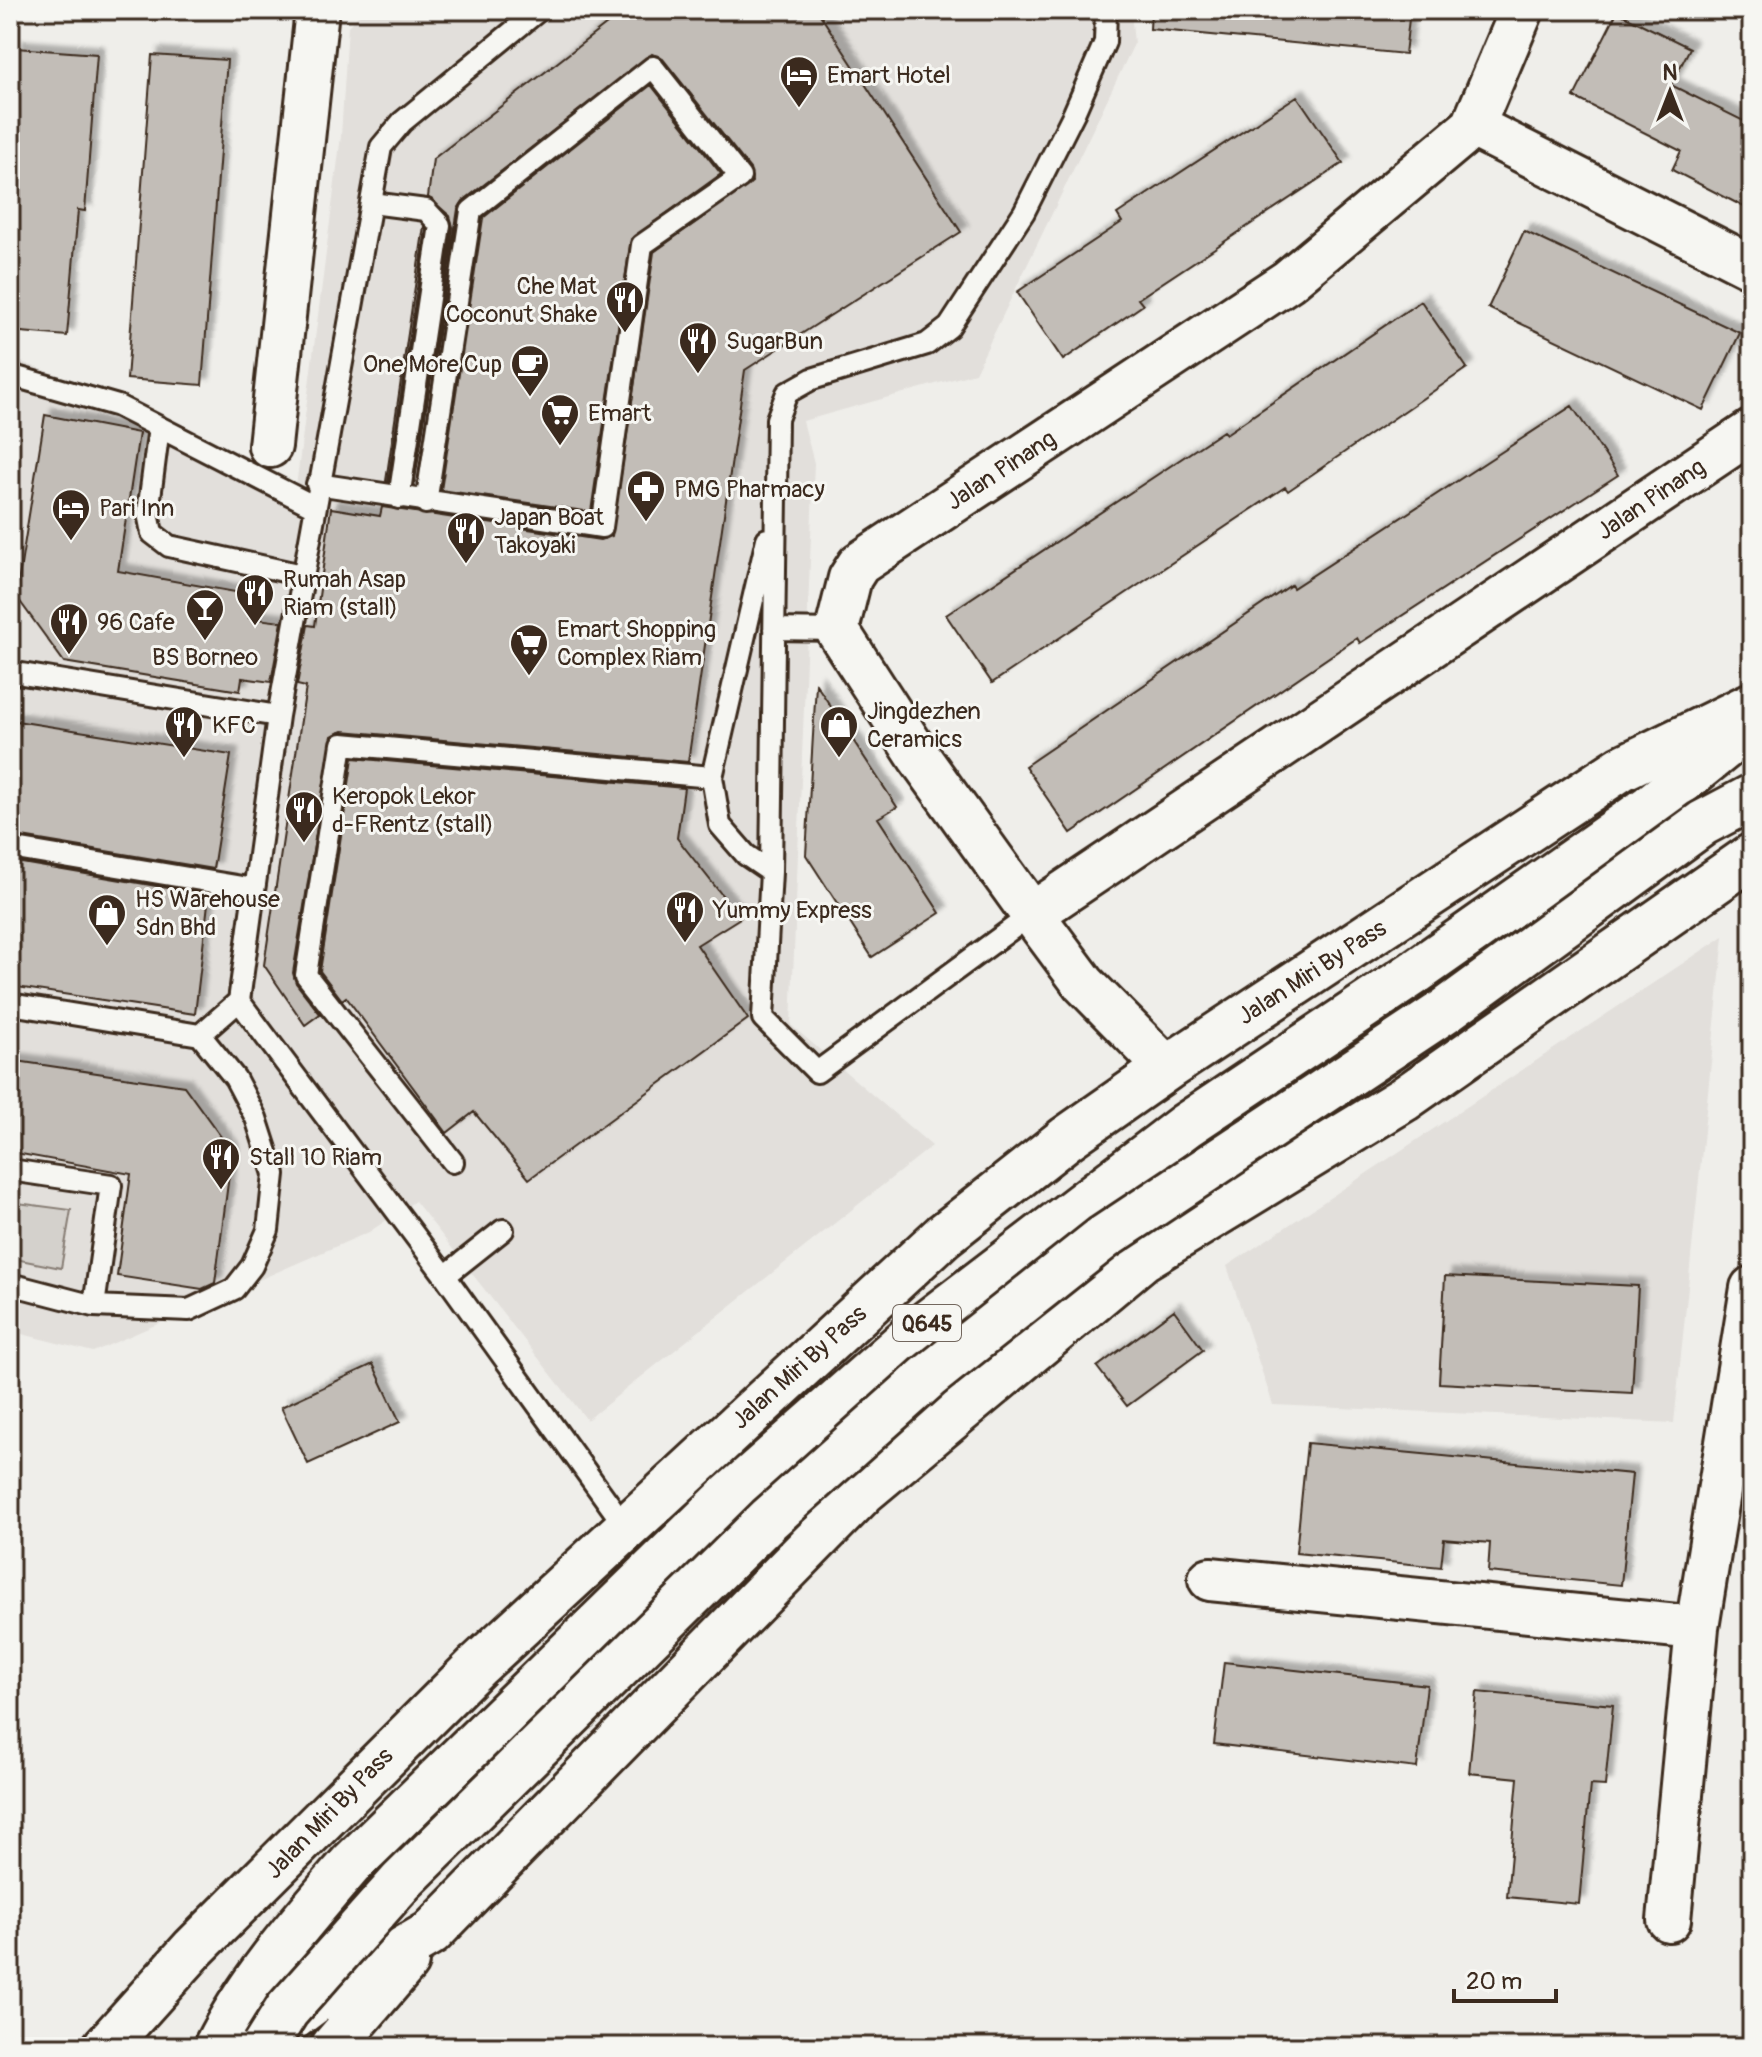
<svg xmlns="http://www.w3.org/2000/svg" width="1762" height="2057" viewBox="0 0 1762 2057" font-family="Pangolin,sans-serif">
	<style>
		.built { fill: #e2dfdb }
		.green { fill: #d4d1cc; stroke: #887e75; stroke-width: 2 }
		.building { fill: #c2bdb7; stroke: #3b2a1e; stroke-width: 2; filter: url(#shadow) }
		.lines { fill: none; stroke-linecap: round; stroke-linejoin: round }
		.service-casing { stroke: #3b2a1e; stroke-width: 26 }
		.minor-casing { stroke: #3b2a1e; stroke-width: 48 }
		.secondary-casing { stroke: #3b2a1e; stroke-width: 50 }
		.trunk-casing { stroke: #3b2a1e; stroke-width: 50 }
		.service { stroke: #f6f6f2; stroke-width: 20 }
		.minor { stroke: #f6f6f2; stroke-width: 42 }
		.secondary { stroke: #f6f6f2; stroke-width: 44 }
		.trunk { stroke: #f6f6f2; stroke-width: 44 }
		.trunk-bridge-casing { stroke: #3b2a1e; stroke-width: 50; stroke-linecap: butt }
		.trunk-bridge { stroke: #f6f6f2; stroke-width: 44 }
		.labels { text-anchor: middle; stroke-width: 6; stroke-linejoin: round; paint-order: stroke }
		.shield { fill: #f6f6f2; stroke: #73675e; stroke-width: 2 }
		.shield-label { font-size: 22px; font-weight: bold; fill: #3b2a1e }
		.poi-label { font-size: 24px; fill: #3b2a1e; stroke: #f6f6f2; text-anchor: start }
		.street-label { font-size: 24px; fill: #3b2a1e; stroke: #f6f6f2 }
	</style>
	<defs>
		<filter id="shadow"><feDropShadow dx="7" dy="-7" stdDeviation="2" flood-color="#0004"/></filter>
	</defs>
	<rect width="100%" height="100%" fill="#efeeea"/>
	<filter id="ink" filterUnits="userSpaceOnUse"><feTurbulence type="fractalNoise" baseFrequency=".0125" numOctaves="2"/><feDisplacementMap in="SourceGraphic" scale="16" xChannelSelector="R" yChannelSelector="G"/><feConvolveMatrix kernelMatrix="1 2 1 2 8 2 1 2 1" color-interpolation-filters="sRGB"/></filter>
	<g filter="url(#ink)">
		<path class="built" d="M364,10h767l3,34 -159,329 -172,48 11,42 -23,562 141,121 -345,274 -172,-219 -46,31 -276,120 -83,-21v-973l110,39 176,90 45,-351 7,-110z
			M1724,936l-50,487 -401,-18 -46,-139z"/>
		<path class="green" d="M10,1202l61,8 -10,58 -51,-10z"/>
		<path class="building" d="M625,10h192l144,222 -216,138 -57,392 -345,-31 -11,5 -39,237 3,10 24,31 -15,11 -41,-60 42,-278 -9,-2 11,-60 7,1 16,-118 49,8 2,-9 218,33 12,-4 42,-284 98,-70 -2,-13 -87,-110 -11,-5 -189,147 -5,8 -44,277 39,-259 -3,-11 -22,-19 5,-38z
			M1151,10h259l-5,44 -255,-25z
			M1617,12l73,36 -19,37 81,40v86l-80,-41 9,-19 -107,-54z
			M16,48l81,6 -12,157 -7,-1 -11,126 -57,-5v-211z
			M152,55l75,5 -25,325 -75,-6z
			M651,85l70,89 -90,65 -40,273 -150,-22 42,-272z
			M1297,96l46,67 -205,136 5,6 -80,55 -46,-68 105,-70 -5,-8z
			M424,226l2,3 -38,253 -2,-1z
			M1524,231l216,102 -37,77 -215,-102z
			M1421,301l46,67 -179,123 -3,-4 -293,196 -46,-68 277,-184 3,3z
			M1572,406l46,69 -258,168 -3,-5 -286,195 -46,-67 266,-181 2,3z
			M45,415l94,18 -21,138 134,24 -3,23 33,4 -11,60 -29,-4 -2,13 -176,-29 -48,-66z
			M816,684l81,123 -19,11 62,95 -68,44 -66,-102z
			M10,720l221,35 -18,114 -203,-34z
			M353,758l331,30 -7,50 63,80 -43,27 51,74 -219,160 -55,-67 -27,21 -101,-136 -4,3 -22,-29z
			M10,861l199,34 -14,119 -185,-28z
			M10,1060l174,26 48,66 -17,131 -13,6 -85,-13 14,-102 -121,-22z
			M1445,1276l193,10 -6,107 -193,-10z
			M1174,1310l29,40 -76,56 -30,-39z
			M373,1364l27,58 -92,42 -27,-57z
			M1307,1443l325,31 -11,111 -133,-13 2,-29 -46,-4 -3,28 -145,-14z
			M1224,1662l203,23 -10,83 -203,-24z
			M1477,1692l136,13 -8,81 -15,-1 -11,119 -72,-7 11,-119 -49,-5z"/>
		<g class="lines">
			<g class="service-casing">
				<path id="service" d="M372,203l54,7 14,15 -41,273
					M10,375l108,31 195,100
					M159,427l-11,86 4,20 17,13 133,29
					M317,484l285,43 40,-282 98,-68 -87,-110 -182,144 -45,292
					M767,539l-55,238 8,48 26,30 25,17
					M774,629l63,1
					M10,672l268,44
					M10,848l244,41
					M1032,914l-215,158 -54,-54 8,-146 6,-453 10,-26 25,-14 115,-35 22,-17 75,-115 50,-99 31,-71 1,-32
					M239,1001l206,275 180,250
					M10,1004l190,31 39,-34 39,-285 103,-569 21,-25 137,-112
					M453,1162l-147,-187 36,-231 370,33
					M10,1170l101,15 -17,121
					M445,1276l58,-46
					M10,1284l84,22 95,4 45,-21 18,-23 16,-36 6,-56 -18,-56 -21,-40 -35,-43"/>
			</g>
			<g class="minor-casing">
				<path id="minor" d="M1473,126l279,141
					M270,446l47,-436
					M1032,914l720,-483
					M1167,1068l-83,-84 -52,-70 -113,-157 -82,-127 13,-52 9,-14 429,-283 185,-155 49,-116
					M1210,1579l487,49
					M1669,1920l28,-292 55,-340"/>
			</g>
			<g class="secondary-casing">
				<path id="secondary" d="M287,2022l28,-21 116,-68 433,-442 278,-232 262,-160 348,-243
					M105,2047l89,-99 284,-283 466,-430 123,-97 100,-70 455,-300 130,-63
					M333,2047l73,-85"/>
			</g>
			<g class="trunk-casing">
				<path id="trunk" d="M216,2047c34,-68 86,-126 135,-183l376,-366 191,-168 267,-204 229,-153 236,-166 102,-82"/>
			</g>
			<use href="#service" class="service"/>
			<use href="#minor" class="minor"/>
			<use href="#secondary" class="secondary"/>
			<use href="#trunk" class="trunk"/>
			<g class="trunk-bridge-casing">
				<path id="trunk-bridge" d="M264,2047l23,-37 114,-128 368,-363 159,-142 175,-139 342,-227 258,-188 49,-26"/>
			</g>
			<use href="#trunk-bridge" class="trunk-bridge"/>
		</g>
	</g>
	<defs>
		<g id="hotel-pin" transform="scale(2)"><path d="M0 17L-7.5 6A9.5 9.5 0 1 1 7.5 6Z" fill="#3b2a1e" stroke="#f6f6f2"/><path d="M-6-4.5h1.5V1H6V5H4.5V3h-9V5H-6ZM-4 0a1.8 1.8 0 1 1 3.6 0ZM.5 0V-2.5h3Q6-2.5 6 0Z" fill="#fff"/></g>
		<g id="restaurant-pin" transform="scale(2)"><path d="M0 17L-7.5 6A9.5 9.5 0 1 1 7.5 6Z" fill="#3b2a1e" stroke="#f6f6f2"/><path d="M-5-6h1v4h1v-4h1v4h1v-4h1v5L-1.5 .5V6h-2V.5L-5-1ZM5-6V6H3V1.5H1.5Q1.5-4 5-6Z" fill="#fff"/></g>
		<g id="cafe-pin" transform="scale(2)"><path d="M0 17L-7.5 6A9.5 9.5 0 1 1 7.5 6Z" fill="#3b2a1e" stroke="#f6f6f2"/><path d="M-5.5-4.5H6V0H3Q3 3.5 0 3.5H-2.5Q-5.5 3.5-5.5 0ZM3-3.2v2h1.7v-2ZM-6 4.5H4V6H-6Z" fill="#fff"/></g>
		<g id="supermarket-pin" transform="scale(2)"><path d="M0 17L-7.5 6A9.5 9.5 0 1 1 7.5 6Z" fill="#3b2a1e" stroke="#f6f6f2"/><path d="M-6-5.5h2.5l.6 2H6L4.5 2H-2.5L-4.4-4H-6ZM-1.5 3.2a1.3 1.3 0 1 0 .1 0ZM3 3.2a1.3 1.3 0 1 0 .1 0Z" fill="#fff"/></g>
		<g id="pharmacy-pin" transform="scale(2)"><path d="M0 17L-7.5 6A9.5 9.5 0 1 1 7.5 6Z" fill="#3b2a1e" stroke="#f6f6f2"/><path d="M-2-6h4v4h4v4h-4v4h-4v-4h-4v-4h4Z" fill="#fff"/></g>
		<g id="bar-pin" transform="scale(2)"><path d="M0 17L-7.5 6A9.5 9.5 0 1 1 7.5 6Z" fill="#3b2a1e" stroke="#f6f6f2"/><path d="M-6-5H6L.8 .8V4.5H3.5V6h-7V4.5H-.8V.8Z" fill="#fff"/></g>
		<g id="shop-pin" transform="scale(2)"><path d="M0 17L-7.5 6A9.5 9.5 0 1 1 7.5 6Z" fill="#3b2a1e" stroke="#f6f6f2"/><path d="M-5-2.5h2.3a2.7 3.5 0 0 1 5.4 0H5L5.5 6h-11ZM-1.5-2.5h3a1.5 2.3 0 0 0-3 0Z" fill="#fff"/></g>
	</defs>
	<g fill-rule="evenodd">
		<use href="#hotel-pin" x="799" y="75"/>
		<use href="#restaurant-pin" x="625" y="300"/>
		<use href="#restaurant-pin" x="698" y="341"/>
		<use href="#cafe-pin" x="530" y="364"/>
		<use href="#supermarket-pin" x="560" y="413"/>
		<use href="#pharmacy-pin" x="646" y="489"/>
		<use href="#hotel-pin" x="71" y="508"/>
		<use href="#restaurant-pin" x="466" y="531"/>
		<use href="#restaurant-pin" x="255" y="593"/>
		<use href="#bar-pin" x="205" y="608"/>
		<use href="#restaurant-pin" x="69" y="622"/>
		<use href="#supermarket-pin" x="529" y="643"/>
		<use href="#restaurant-pin" x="184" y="725"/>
		<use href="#shop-pin" x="839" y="725"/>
		<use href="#restaurant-pin" x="304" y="810"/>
		<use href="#restaurant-pin" x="685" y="910"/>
		<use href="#shop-pin" x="107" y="913"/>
		<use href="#restaurant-pin" x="221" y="1157"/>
	</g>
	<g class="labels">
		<rect class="shield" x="893" y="1305" width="68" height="36" rx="6"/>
		<g class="shield-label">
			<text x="927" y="1331">Q645</text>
		</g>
		<g class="poi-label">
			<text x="827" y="83">Emart Hotel</text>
			<text x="597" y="294" text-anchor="end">Che Mat<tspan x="597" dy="28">Coconut Shake</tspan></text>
			<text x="726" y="349">SugarBun</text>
			<text x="502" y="372" text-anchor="end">One More Cup</text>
			<text x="588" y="421">Emart</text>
			<text x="674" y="497">PMG Pharmacy</text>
			<text x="99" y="516">Pari Inn</text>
			<text x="494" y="525">Japan Boat<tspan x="494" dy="28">Takoyaki</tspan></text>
			<text x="283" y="587">Rumah Asap<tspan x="283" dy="28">Riam (stall)</tspan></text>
			<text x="97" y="630">96 Cafe</text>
			<text x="557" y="637">Emart Shopping<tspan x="557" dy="28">Complex Riam</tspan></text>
			<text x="205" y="665" text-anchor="middle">BS Borneo</text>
			<text x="867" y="719">Jingdezhen<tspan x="867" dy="28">Ceramics</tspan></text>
			<text x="212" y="733">KFC</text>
			<text x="332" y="804">Keropok Lekor<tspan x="332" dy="28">d-FRentz (stall)</tspan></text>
			<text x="135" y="907">HS Warehouse<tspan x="135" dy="28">Sdn Bhd</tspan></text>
			<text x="713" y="918">Yummy Express</text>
			<text x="249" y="1165">Stall 10 Riam</text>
		</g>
		<g class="street-label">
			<text transform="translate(1001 470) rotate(-33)" y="8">Jalan Pinang</text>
			<text transform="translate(1651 499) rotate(-34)" y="8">Jalan Pinang</text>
			<text transform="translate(1312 972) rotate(-33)" y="8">Jalan Miri By Pass</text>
			<text transform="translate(799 1367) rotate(-42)" y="8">Jalan Miri By Pass</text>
			<text transform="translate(329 1813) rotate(-46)" y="8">Jalan Miri By Pass</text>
		</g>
	</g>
	<rect width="1762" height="2057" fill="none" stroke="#f6f6f2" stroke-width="40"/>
	<rect x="20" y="20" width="1722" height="2017" fill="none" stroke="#3b2a1e" stroke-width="3" filter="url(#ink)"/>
	<g transform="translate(1670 92)" stroke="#f6f6f2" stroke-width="6" paint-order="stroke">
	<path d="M0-6L14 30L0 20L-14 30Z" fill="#3b2a1e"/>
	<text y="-12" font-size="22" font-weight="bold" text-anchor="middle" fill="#3b2a1e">N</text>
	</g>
	<path d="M1454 1989v12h102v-12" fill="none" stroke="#3b2a1e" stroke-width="4"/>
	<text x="1466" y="1989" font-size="24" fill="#3b2a1e" stroke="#f6f6f2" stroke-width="6" paint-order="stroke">20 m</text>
</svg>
